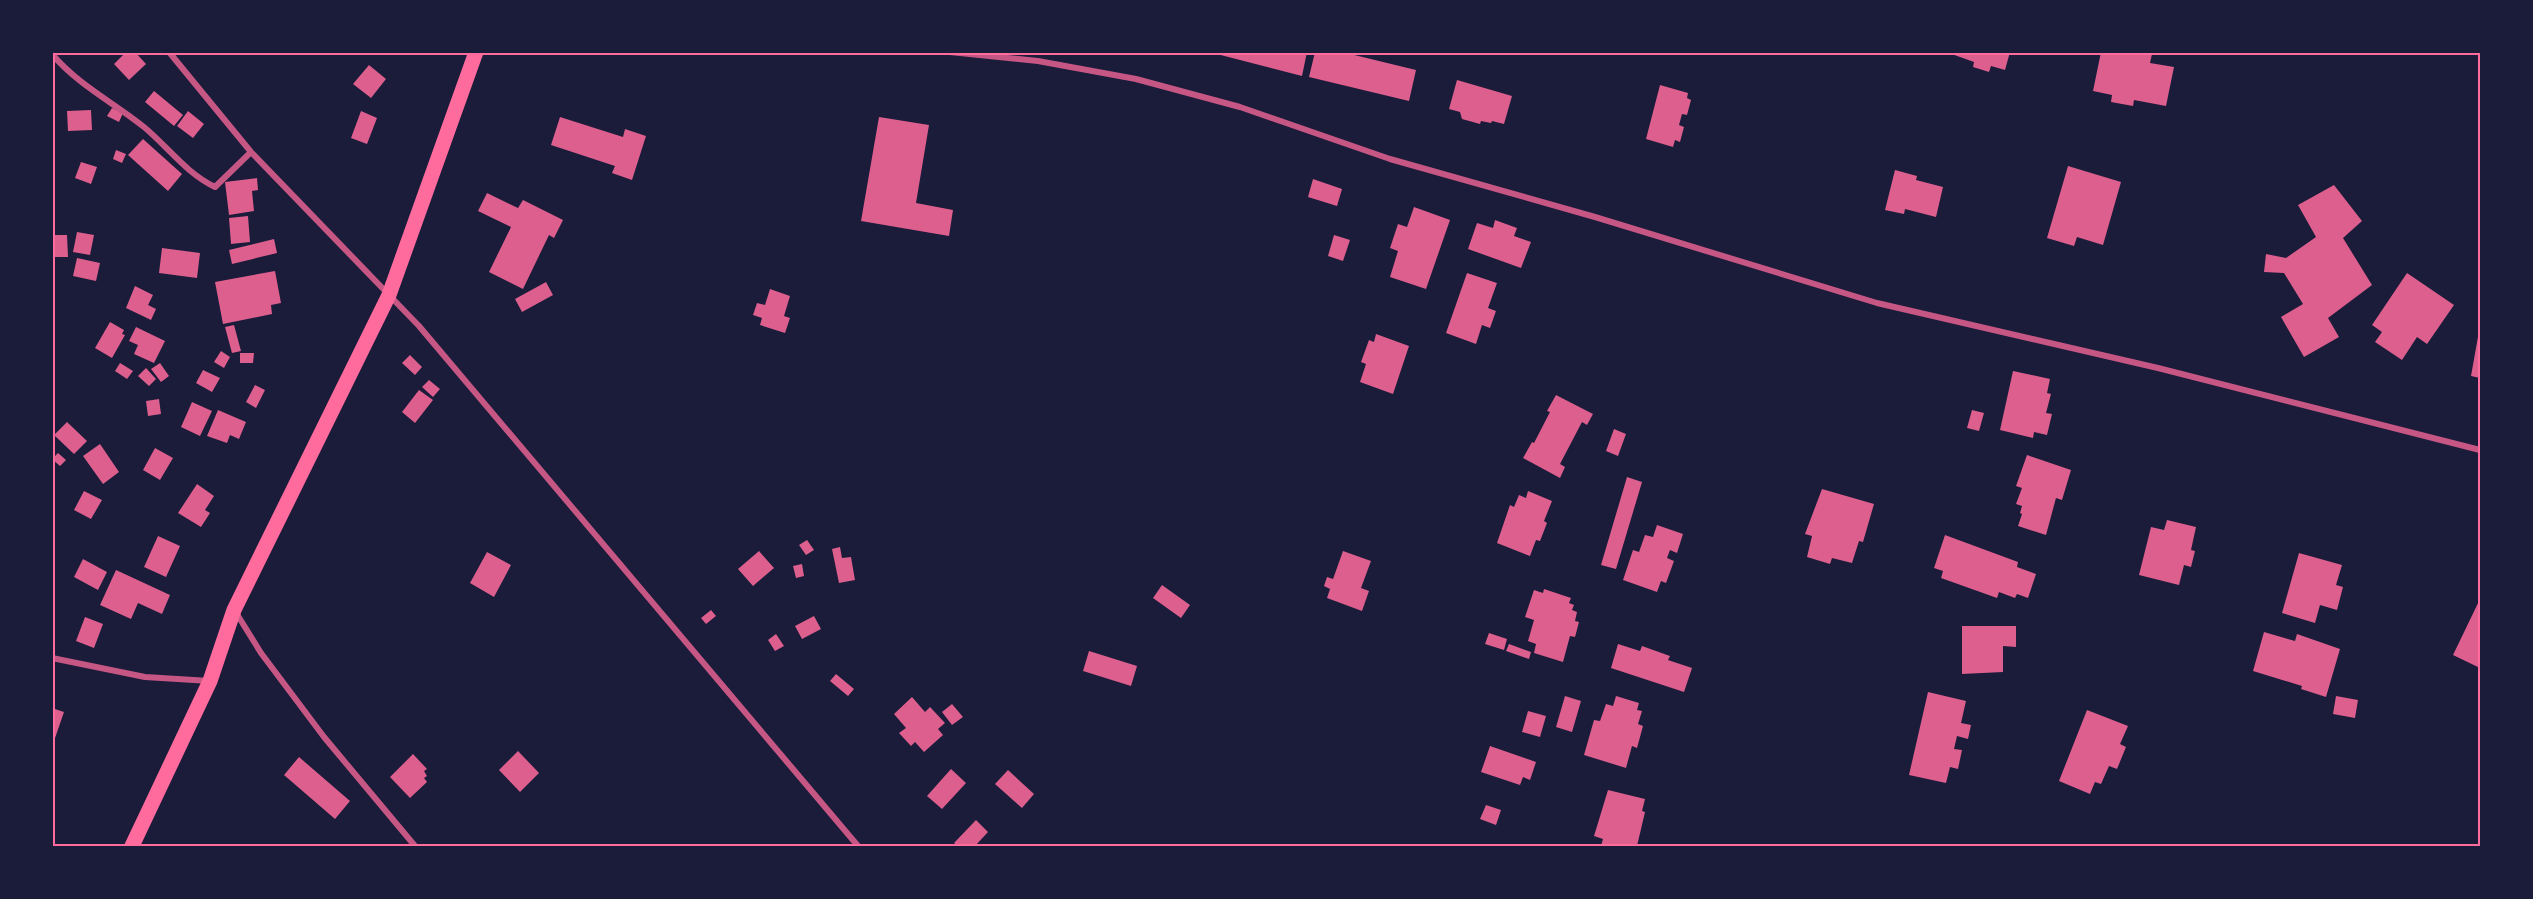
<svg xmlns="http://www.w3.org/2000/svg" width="2533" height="899" viewBox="0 0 2533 899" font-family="'Crimson Pro',serif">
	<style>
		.building { fill: #dd5f8e }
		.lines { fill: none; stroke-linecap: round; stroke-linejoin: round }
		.minor { stroke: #c65784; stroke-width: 6 }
		.primary { stroke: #ff6b9d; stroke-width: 15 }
		.neatline { fill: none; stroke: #ff6b9d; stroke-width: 2 }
	</style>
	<rect width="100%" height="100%" fill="#1b1b3a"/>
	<path class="building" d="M126,52h9l11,12 -17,16 -15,-16z
		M1209,52h98l-5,24z
		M1315,52h27l74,18 -7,31 -100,-24z
		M1946,52h64l-5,18 -14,-4 -2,6 -16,-5 1,-5z
		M2101,52l51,2 -2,9 24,4 -8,39 -32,-6 -1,6 -22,-4 1,-7 -19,-4z
		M369,65l17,14 -15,19 -18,-14z
		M1457,80l55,16 -8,28 -12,-3 -1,2 -10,-2 -1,3 -18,-5 -2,-7 -11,-3z
		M1660,85l28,8 -1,5 4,2 -4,15 -5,-1 -3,11 5,2 -4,15 -5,-2 -2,7 -27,-8z
		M154,91l29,24 -9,11 -29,-24z
		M112,108l11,5 -4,9 -12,-6z
		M91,110l1,20 -24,1 -1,-20z
		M188,111l16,13 -11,14 -16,-12z
		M361,111l16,7 -10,26 -16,-6z
		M560,117l63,20 2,-8 21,7 -14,44 -20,-7 3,-7 -64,-21z
		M879,117l50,8 -13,78 37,7 -4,26 -88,-15z
		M143,139l39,35 -14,17 -40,-36z
		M116,150l10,4 -4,9 -9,-4z
		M81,162l16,5 -6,17 -16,-6z
		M2068,166l53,16 -18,63 -26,-8 -3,9 -27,-8z
		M1895,170l22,6 -1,4 27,7 -7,30 -31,-8 -1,5 -19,-4z
		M257,178l1,12 -6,1 2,20 -25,4 -4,-33z
		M1313,179l29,10 -5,17 -29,-9z
		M2334,185l28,36 -19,17 29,47 -44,33 11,19 -35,20 -23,-40 22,-13 -19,-31 -20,-1 2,-18 20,4 30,-21 -18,-32z
		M487,193l31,15 5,-8 40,20 -9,18 -5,-3 -26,54 -34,-17 22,-45 -33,-16z
		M1414,207l36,13 -24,69 -36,-12 8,-26 -8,-3 8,-24 9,3z
		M248,216l2,26 -19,2 -2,-26z
		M1495,220l22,8 -3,8 17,6 -10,26 -53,-19 9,-26 16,5z
		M77,232l17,3 -4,20 -17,-3z
		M52,235h15l1,22h-16z
		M1334,235l16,5 -7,21 -15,-5z
		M274,239l3,14 -45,11 -3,-14z
		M162,248l38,5 -3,25 -38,-5z
		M77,258l23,5 -4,18 -23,-5z
		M275,271l6,32 -10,2 1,9 -49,10 -8,-42z
		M1467,273l30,10 -9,25 8,3 -6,17 -8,-3 -6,19 -30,-11z
		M2407,273l47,32 -27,39 -10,-7 -15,23 -27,-18 7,-10 -10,-7z
		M546,282l7,13 -31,17 -7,-13z
		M135,286l18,9 -5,10 8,4 -5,11 -25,-12z
		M770,289l20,7 -6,20 6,2 -5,15 -25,-8 2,-7 -9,-3 4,-12 8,2z
		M110,322l14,8 -2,4 3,1 -13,23 -17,-10z
		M234,325l7,26 -9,2 -7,-26z
		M136,327l29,14 -11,22 -20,-9 4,-9 -9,-4z
		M2479,331h1v47l-9,-2z
		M1376,334l33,12 -16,48 -33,-12 6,-18 -5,-2 8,-22 5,2z
		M221,351l9,6 -6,11 -10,-6z
		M240,353h14l-1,10h-13z
		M410,355l12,12 -7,8 -13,-12z
		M120,363l13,8 -6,8 -12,-8z
		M160,363l9,13 -8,6 -10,-13z
		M146,368l10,11 -7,7 -11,-10z
		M203,370l17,8 -8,14 -16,-9z
		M2013,371l37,8 -3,14 4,1 -5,19 6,1 -5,21 -13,-3 -1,6 -33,-8z
		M429,380l11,9 -7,8 -11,-10z
		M255,385l10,5 -9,18 -10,-6z
		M419,390l14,10 -18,23 -13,-11z
		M1556,395l37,19 -6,11 -5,-3 -22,42 5,3 -5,11 -37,-20 9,-16 2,1 16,-31 -3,-1z
		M159,399l2,15 -13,2 -2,-15z
		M192,402l20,9 -12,25 -19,-9z
		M218,410l28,12 -7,17 -9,-4 -3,8 -20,-7z
		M1972,410l12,3 -5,18 -12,-3z
		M67,422l20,19 -13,13 -20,-19z
		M1614,429l12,5 -8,22 -12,-5z
		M100,444l19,28 -16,12 -20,-28z
		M155,448l18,10 -13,22 -17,-10z
		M58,453l8,7 -6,6 -8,-7z
		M2027,455l44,15 -9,30 -6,-2 -10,37 -28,-9 4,-12 -2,-1 2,-7 -6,-2 6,-16 -6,-2z
		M1627,477l15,5 -26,87 -15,-4z
		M197,484l17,12 -9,14 5,3 -9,14 -23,-14z
		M1822,489l52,15 -11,38 -4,-1 -7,22 -20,-5 -2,6 -23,-7 5,-21 -7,-2z
		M84,491l18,9 -11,19 -17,-9z
		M1528,491l24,10 -8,20 3,2 -7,18 -4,-1 -6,16 -33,-13 13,-38 4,2 5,-12 7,3z
		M2167,520l29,7 -5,23 4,1 -4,16 -7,-2 -5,20 -40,-10 12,-48 13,3z
		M1657,525l26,9 -6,19 -7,-3 -3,8 7,3 -8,22 -5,-2 -4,11 -34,-12 10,-30 6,2 6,-17 8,2z
		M1945,535l73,27 -1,5 19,7 -8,24 -11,-4 -2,4 -16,-6 -2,6 -56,-20 2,-7 -9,-3z
		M158,536l22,10 -14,31 -22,-10z
		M807,540l7,10 -8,5 -7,-10z
		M840,547l2,11 9,-1 4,23 -16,3 -7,-34z
		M759,551l15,17 -21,18 -15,-17z
		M1343,551l28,10 -10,27 8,3 -7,20 -35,-13 3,-9 -6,-3 3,-9 6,2z
		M487,552l24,13 -17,32 -24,-14z
		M2299,553l43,12 -6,20 7,2 -6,23 -17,-5 -5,18 -33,-10z
		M83,559l24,13 -9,18 -24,-13z
		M802,564l2,12 -8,2 -3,-12z
		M116,570l54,25 -8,19 -24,-11 -7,16 -31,-14z
		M1162,585l28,20 -9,13 -28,-20z
		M1544,589l27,9 -2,5 5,2 -2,5 5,2 -2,9 4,1 -4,15 -5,-1 -7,26 -29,-9 2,-9 -8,-3 6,-21 -9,-3 9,-27 9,3z
		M2480,599v69l-27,-13z
		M711,610l5,6 -10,8 -5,-6z
		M814,616l7,13 -19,10 -7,-13z
		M85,617l18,7 -9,24 -18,-7z
		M1962,626h54v21l-13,-1v26l-41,2z
		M2264,632l31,9 2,-7 43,15 -14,48 -25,-8 1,-3 -49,-15z
		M1489,633l18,6 -3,11 -19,-6z
		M776,634l8,12 -9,5 -7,-11z
		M1509,644l22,8 -2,7 -23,-8z
		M1618,644l22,7 2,-5 28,10 -2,4 24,8 -8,24 -73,-24z
		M1089,651l48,15 -6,20 -48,-15z
		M836,674l18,15 -6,7 -18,-15z
		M1928,692l38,9 -5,22 10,2 -3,14 -11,-3 -3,13 8,1 -4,19 -8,-2 -4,16 -37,-8z
		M1565,696l16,5 -9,31 -16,-5z
		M1616,696l23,7 -2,7 5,1 -4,13 5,2 -6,22 -5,-2 -6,22 -42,-13 10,-35 6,1 6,-17 7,2z
		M2336,696l22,4 -3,18 -22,-4z
		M912,697l13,15 5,-5 15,16 -7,6 5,6 -19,17 -9,-10 -4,4 -12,-13 7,-5 -12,-14z
		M952,704l11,13 -11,8 -10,-13z
		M52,708l12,4 -11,32h-1z
		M2087,710l41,16 -8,18 6,3 -9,22 -8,-3 -8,18 -6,-2 -5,12 -31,-13z
		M1528,711l18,5 -6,21 -18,-5z
		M1490,746l46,16 -6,18 -7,-3 -3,8 -39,-13z
		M518,751l21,22 -19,19 -21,-22z
		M413,754l14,15 -3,2 3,5 -3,2 3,4 -17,16 -20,-21z
		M299,757l51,44 -15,18 -51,-44z
		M951,769l15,14 -24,26 -15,-13z
		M1008,770l26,24 -12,14 -27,-24z
		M1608,790l37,9 -3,12 3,1 -8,34h-36l2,-7 -9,-3z
		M1486,805l15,5 -5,15 -16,-6z
		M976,820l12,12 -13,14h-17l-4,-3z"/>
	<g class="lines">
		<path class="minor" d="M169,52l82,100 168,174 439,520
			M950,52l88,9 98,18 104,28 150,52 205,58 282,86 281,65 322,82
			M52,54c26,31 61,48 92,73 24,20 42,46 71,60l36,-35
			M235,611l26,42 63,84 91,109
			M52,658l93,19 65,4"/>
		<path class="primary" d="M132,846l78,-165 24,-71 155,-315 87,-243"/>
	</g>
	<rect width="2533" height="899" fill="none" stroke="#1b1b3a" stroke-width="108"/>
	<rect x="54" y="54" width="2425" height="791" class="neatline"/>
</svg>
